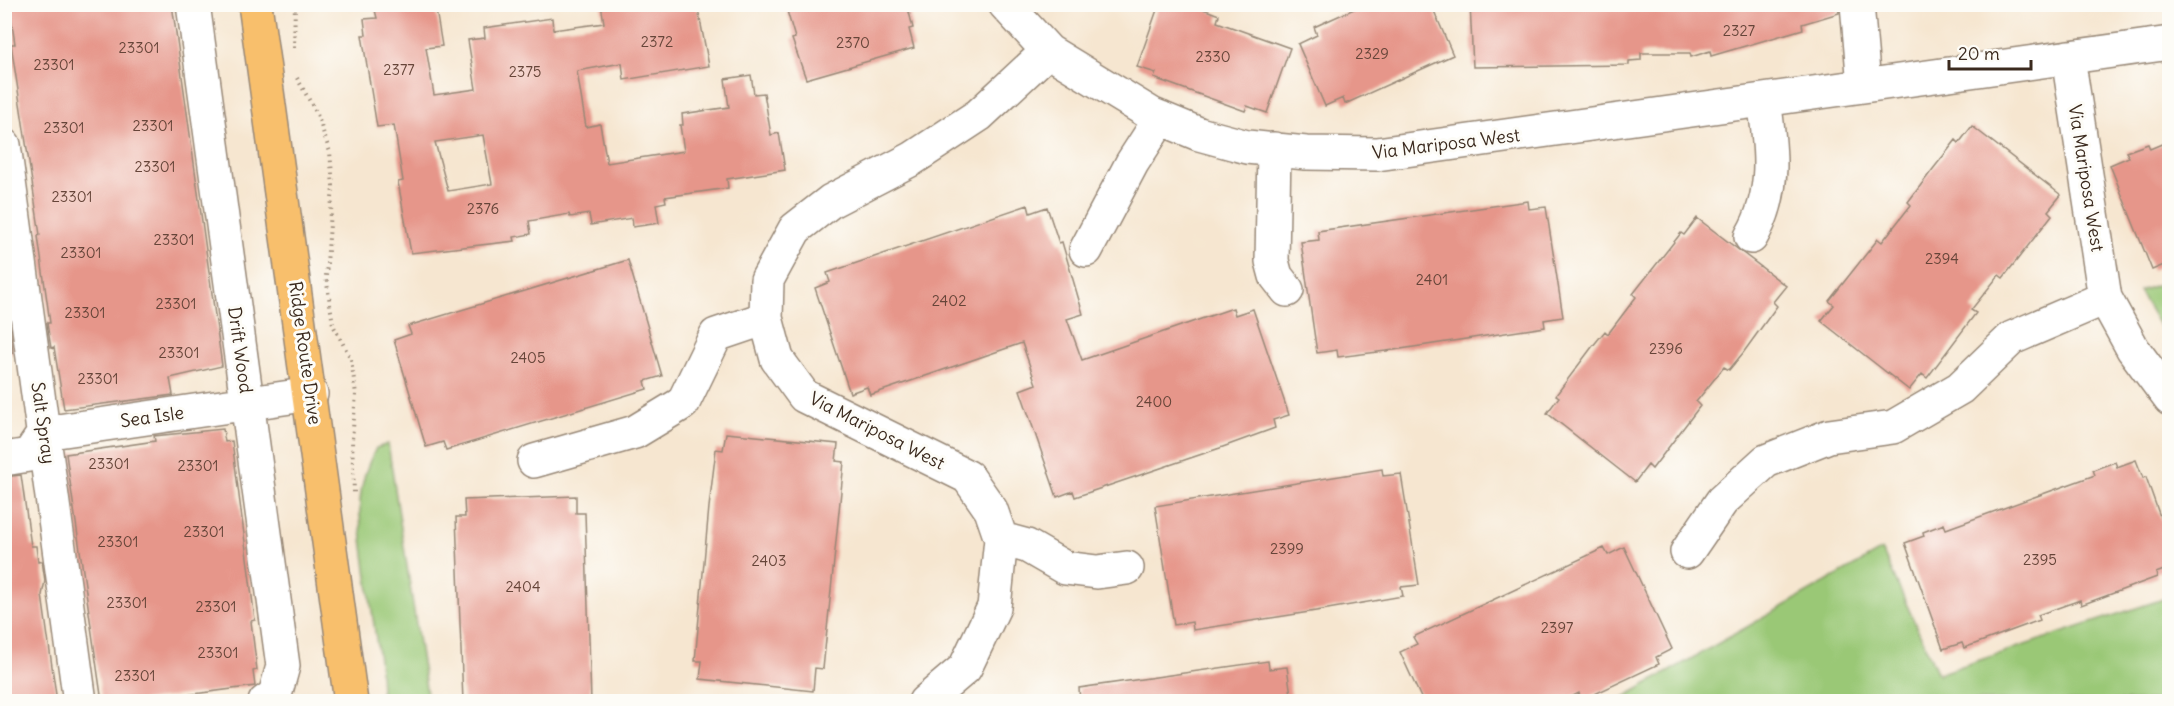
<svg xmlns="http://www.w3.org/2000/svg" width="2174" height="706" viewBox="0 0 2174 706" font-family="Delius,sans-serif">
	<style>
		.green { fill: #9ac876; stroke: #6a794a; stroke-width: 1.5 }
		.building { fill: #e6968a; fill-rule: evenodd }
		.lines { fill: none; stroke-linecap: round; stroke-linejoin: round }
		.minor-casing { stroke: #988877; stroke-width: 36 }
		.major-casing { stroke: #988877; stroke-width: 36 }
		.path { stroke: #988877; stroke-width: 4; stroke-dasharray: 1.5 4.5; stroke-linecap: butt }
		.minor { stroke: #fff; stroke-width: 33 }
		.major { stroke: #f8bf6c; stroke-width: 33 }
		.labels { text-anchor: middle; stroke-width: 6; stroke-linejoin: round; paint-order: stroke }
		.number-label { font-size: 15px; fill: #664539 }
		.street-label { font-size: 18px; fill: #3b2a1e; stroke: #fdfcf7 }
	</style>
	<rect width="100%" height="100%" fill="#fdfcf7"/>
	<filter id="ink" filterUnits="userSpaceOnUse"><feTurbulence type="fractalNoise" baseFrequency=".0167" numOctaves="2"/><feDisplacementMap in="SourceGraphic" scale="12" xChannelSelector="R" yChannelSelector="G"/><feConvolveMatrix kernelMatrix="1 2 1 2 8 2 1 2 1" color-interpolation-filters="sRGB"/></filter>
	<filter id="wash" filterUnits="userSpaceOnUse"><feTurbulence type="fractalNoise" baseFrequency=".008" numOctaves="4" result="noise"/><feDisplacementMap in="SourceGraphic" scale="24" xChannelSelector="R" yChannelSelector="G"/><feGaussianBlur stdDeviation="1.35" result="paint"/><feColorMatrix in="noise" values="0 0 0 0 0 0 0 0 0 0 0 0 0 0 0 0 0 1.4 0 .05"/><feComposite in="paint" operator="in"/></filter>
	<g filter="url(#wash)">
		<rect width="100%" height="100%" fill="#f6e6d0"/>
		<path class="green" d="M2169,281h1l-1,61 -30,-51z
			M388,444l40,257h-46c-2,-13 -1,-27 -3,-41 -4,-30 -9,-61 -13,-91 -6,-48 -14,-76 10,-121z
			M1882,550l56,124 231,-77v104h-552z"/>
		<g id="blocks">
			<path class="building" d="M9,4h163l50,362 -52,12 3,17 -109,14 -10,-62 -3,1 -4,-25h3l-12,-87 2,-1 -29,-191h4z
				M409,4h26l7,42 -16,2 8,47 42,-6 -8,-49 17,-2 -1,-10 68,-10 1,12 51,-7 -3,-19h96l12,62 -85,14 -2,-17 -45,8 9,56 14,-3 7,39 77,-12 -4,-26h3l-1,-11 47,-7 -4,-28 26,-4 3,19 10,-1 7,42 8,-2 6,37 -58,9 1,9 -63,9 1,5 -10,2 3,19 -26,4 -1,-9 -41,7 -2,-11 -19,3 -1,-3 -40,7 2,13 -17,3 1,4 -104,12 -13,-71 5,-1 -9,-56 -17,2 -15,-92h4l-2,-16 13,-1 -2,-8zM483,135l9,49 -44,7 -13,-49z
				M785,4h122l6,24 -4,1 5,19 -108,31 -14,-40 3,-1z
				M1159,4h31l29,11 -2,7 73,26 -23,65 -20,-7 -2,5 -91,-33 2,-5 -19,-6z
				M1365,4h66l22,51 -108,49 -2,-6 -18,8 -27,-62 19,-9 -3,-8z
				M1470,4h368l1,9 -37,11 1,5 -92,27 -1,-5 -19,6 -1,-4h-49v7l-12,1v4l-156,2z
				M1972,126l89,69 -13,16 4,4 -49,63 -4,-3 -28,35 5,3 -49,65 -5,-4 -13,16 -88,-69 13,-16 -5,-4 49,-62 4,3 29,-37 -3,-3 25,-33 23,-29 3,3z
				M2169,141v122l-17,7 -42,-105 19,-8 -3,-5 22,-8 2,5z
				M1528,201l1,8 17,-2 17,110 -19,3 1,7 -151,23 -56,7 -1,-7 -20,3 -16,-111 18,-2 -1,-9z
				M1028,205l2,8 17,-6 12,36 3,-1 21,72 -16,5 15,41 151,-52 2,7 18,-6 36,106 -16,5 2,8 -55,20 -145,49 -2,-6 -16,6 -37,-107 16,-6 -14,-41 -152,52 -3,-8 -17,6 -35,-105 15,-6 -3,-9z
				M1697,218l89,68 -13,16 4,4 -34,47 -14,17 -5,-3 -28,35 4,4 -48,63 -4,-4 -13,17 -88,-69 12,-16 -3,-2 36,-48 13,-16 3,3 28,-37 -3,-3 48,-61 3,2z
				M628,260l34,116 -17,5 2,8 -201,61 -3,-8 -17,5 -32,-107 17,-6 -3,-8z
				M10,328l3,25 -9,1v-25z
				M223,429l2,13 7,-1 23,179 -4,1 6,49 -4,1 2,15 -123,16h-30l-36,-248 89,-13 -1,-5z
				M726,433l112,11 -2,17 8,1 -21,207 -8,-1 -2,23 -113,-12 2,-18h-7l14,-154 7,-58 7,1z
				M2136,460l7,18 3,-1 23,65v26l-13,5 1,4 -54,20 -22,8 -1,-5 -42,15 2,5 -76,28 -2,-5 -19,6 -38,-106 19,-7 -1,-4 21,-8 2,5 149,-54 -2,-5 22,-8 2,5z
				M1382,469l1,7 18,-2 18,111 -18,2 2,9 -87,15 -123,19 -1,-8 -18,3 -19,-119z
				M21,475l10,71h5l2,16 4,-1 3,20 -3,14 15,107h-53v-225z
				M576,496v17h9l6,189h-128l-7,-185h9l-1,-17z
				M1624,547l48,102 -16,8 3,7 -77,36 -3,-7 -18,9h-138l-23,-50 17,-8 -4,-7 191,-89 4,7z
				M1268,661l1,8 18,-2 5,35h-212l-1,-14z"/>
		</g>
	</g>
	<g filter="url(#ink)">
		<use href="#blocks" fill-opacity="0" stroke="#988877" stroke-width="1.5"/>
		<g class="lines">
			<g class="minor-casing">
				<path id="minor" d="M193,4l90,662 -8,29 -10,7
					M1005,4l43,47 105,64 46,19 48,13 59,6 71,1 793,-111
					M1857,4l7,81
					M2068,57l37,241 28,51 37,50
					M4,145l76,557
					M1274,149l-2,112 4,15 11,14
					M1751,237c26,-44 20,-89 13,-137
					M1086,250l46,-87 29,-45
					M4,459l25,-4 15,-22 267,-39
					M534,461l101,-29 48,-29 33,-68 50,-17
					M1001,539l26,7 38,22 32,4 30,-4
					M1687,552l35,-51 44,-40 63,-25 64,-9 67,-39 52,-50 93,-40
					M925,702l40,-34 29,-61 7,-68 -10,-29 -23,-33 -164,-81 -27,-37 -11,-41 1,-38 28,-51 36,-28 81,-42 67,-44 69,-64"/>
			</g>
			<g class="major-casing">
				<path id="major" d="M255,4l96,698"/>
			</g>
			<path class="path" d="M294,48l1,-44
				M297,78l20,36 13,38 3,34 -7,90 7,49 18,34 5,35 -4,46 2,53"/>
			<use href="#minor" class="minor"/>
			<use href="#major" class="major"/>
		</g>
	</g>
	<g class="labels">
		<g class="number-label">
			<text x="1739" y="36">2327</text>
			<text x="657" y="47">2372</text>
			<text x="853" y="48">2370</text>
			<text x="139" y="53">23301</text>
			<text x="1372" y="59">2329</text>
			<text x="1213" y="62">2330</text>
			<text x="54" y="70">23301</text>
			<text x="399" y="75">2377</text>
			<text x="525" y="77">2375</text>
			<text x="153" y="131">23301</text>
			<text x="64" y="133">23301</text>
			<text x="155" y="172">23301</text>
			<text x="72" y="202">23301</text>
			<text x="483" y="214">2376</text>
			<text x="174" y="245">23301</text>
			<text x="81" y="258">23301</text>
			<text x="1942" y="264">2394</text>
			<text x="1432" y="285">2401</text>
			<text x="949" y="306">2402</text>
			<text x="176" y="309">23301</text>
			<text x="85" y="318">23301</text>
			<text x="1666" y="354">2396</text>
			<text x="179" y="358">23301</text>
			<text x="528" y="363">2405</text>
			<text x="98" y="384">23301</text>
			<text x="1154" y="407">2400</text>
			<text x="109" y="469">23301</text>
			<text x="198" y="471">23301</text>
			<text x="204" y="537">23301</text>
			<text x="118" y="547">23301</text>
			<text x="1287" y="554">2399</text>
			<text x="2040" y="565">2395</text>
			<text x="769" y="566">2403</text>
			<text x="523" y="592">2404</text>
			<text x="127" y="608">23301</text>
			<text x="216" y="612">23301</text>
			<text x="1557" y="633">2397</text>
			<text x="218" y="658">23301</text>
			<text x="135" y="681">23301</text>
		</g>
		<g class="street-label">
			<text transform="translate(1446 144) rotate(-7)" y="6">Via Mariposa West</text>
			<text transform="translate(2086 178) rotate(81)" y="6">Via Mariposa West</text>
			<text transform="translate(240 350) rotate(82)" y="6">Drift Wood</text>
			<text transform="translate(305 353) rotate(82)" y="6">Ridge Route Drive</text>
			<text transform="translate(152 417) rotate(-8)" y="6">Sea Isle</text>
			<text transform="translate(43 423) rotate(82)" y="6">Salt Spray</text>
			<text transform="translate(877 431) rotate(27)" y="6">Via Mariposa West</text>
		</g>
	</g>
	<rect width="2174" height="706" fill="none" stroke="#fdfcf7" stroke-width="24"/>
	<path d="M1949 60v9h82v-9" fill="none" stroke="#3b2a1e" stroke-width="3"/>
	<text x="1958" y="60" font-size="18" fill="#3b2a1e" stroke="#fdfcf7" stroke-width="4.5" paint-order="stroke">20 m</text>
</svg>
